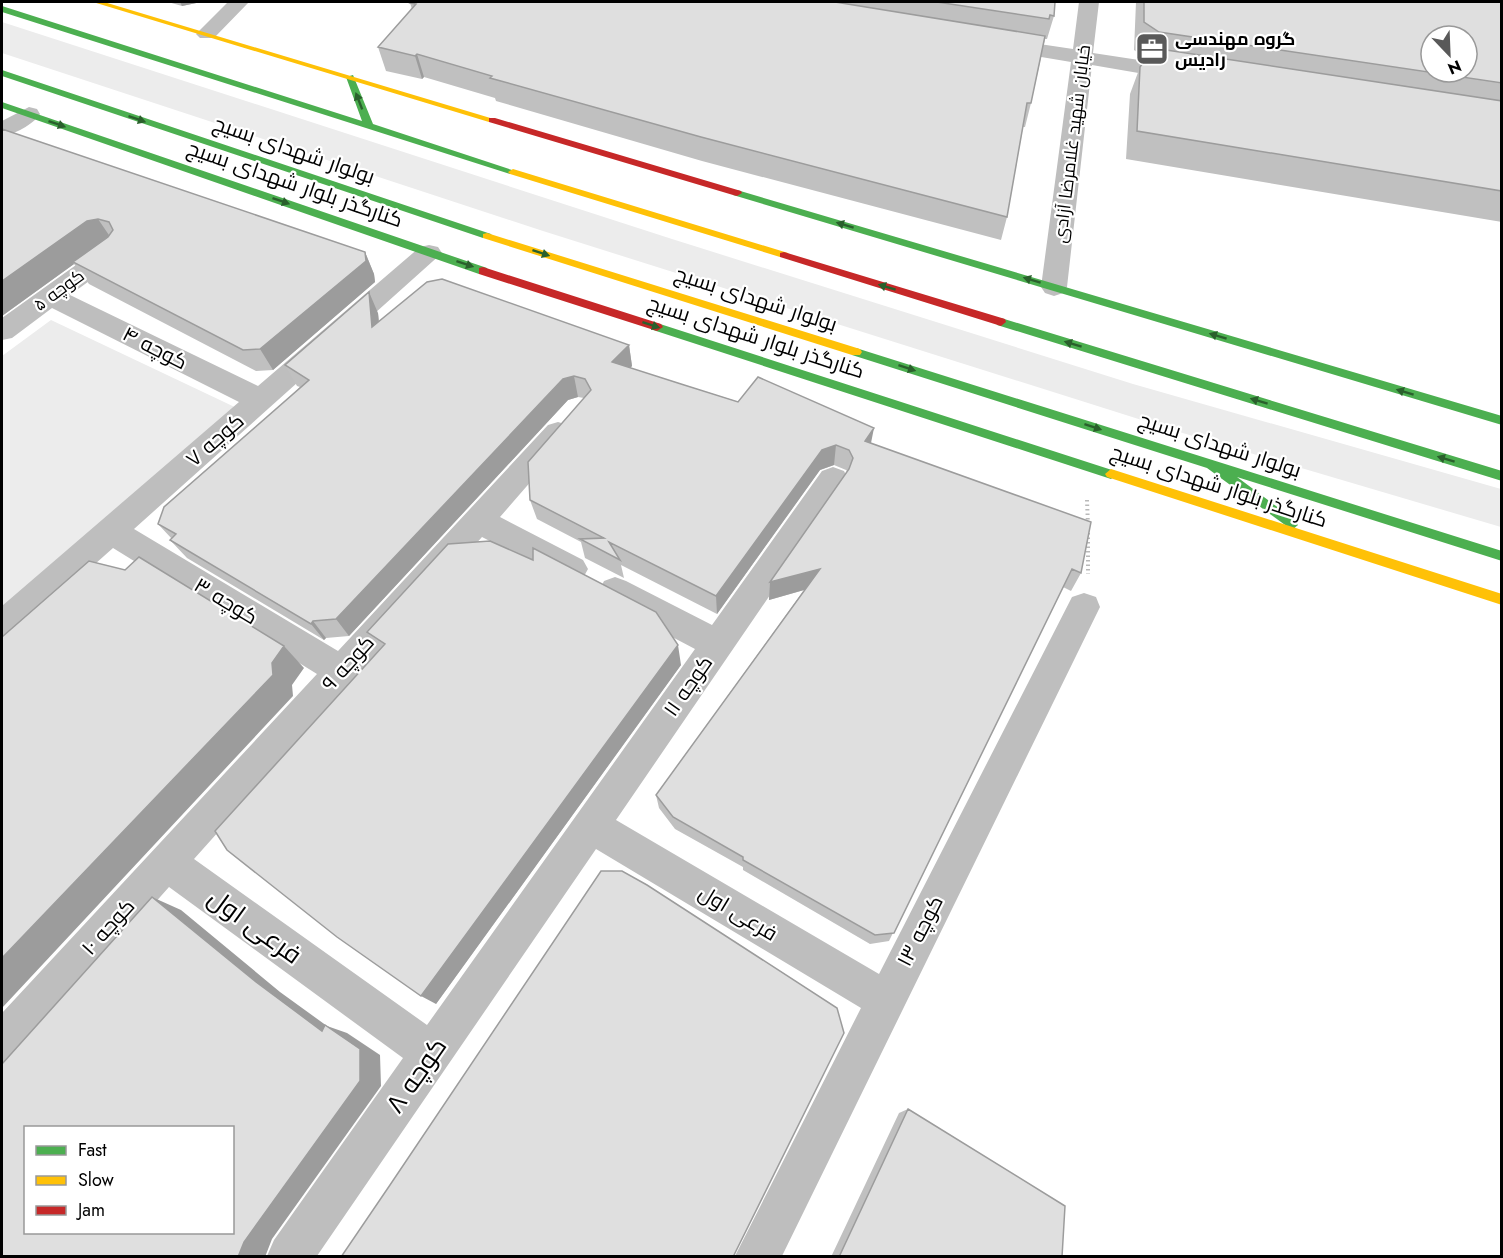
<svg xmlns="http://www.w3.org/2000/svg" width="1503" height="1258" viewBox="0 0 1503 1258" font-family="Jost,Cairo,sans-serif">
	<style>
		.green { fill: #ececec }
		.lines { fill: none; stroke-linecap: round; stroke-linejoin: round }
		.path { stroke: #b9b9b9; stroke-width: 4; stroke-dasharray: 1.5 3; stroke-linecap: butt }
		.street { fill: #bebebe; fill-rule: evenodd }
		.fast { fill: #4caf50; fill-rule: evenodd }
		.slow { fill: #ffc107; fill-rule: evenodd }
		.jam { fill: #c62828; fill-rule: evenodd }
		.wall { fill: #c0c0c0 }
		.shaded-wall { fill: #9c9c9c }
		.building { fill: #dfdfdf; stroke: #9c9c9c; stroke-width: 1.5; fill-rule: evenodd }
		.oneway { fill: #2a602c }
		.labels { text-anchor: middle; stroke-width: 4.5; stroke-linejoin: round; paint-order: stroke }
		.far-poi-label { font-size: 18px; font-weight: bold; fill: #000; stroke: #fff; text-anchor: start }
		.far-street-label { font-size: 18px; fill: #000; stroke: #fff }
		.street-label { font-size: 21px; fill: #000; stroke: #fff }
		.near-street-label { font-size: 26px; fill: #000; stroke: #fff }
	</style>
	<rect width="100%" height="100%" fill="#fff"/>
	<path class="green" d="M2,22l670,217 461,145 368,105v38l-315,-93 -643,-203 -541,-178z
		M51,320l190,90 -239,204v-258z"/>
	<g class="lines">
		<path class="path" d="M1087,500l1,26
			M1088,533v41"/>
		<path class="street" d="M228,2h21l-35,36h-14l-4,-4z
			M1079,2h20l-6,51 92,14 8,2 3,5 -3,5 -8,2 -93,-16 -25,222 -4,6 -9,3 -9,-3 -4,-6 30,-225 -72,-12 -7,-2 -4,-4 4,-4 7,-2 74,11z
			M29,107l8,2 3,5c-7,11 -26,20 -38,23v-16z
			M113,243l9,2 4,6 -4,6 -52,38 188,91 162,-139 9,-2 9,2 4,6 -308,276 204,122 210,-226 10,-3 10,3 5,8 -73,84 83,43 5,9 -5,9 -11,4 -11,-4 -79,-41 -288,322 233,166 268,-376 -91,-48 -5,-10 5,-10 11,-4 11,4 86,44 110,-154 11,-4 11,4 4,8 -4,8 -228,333 263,154 193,-377 12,-4 12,4 4,10 -318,649h-47l126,-248 -265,-159 -279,407h-50l7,-16 129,-182 -234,-171 -152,171 -15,5v-50l315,-339 -204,-126 -99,88 -12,4v-34l237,-204 -187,-94 -40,30 -10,2v-22l102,-73z"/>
		<path class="fast" d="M2,6l360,115 -16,-44 7,-2 20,49 145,48 -2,2h-6l-508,-162z
			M2,70l489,164 1,2 -1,2h-8l-481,-162z
			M2,102l485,166 1,3 -1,3h-8l-477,-166z
			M737,190l765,226v9l-769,-230v-4z
			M1001,318l501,153v10l-505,-156 -1,-3z
			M657,323l458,148 2,3 -6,5 -458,-149 -2,-3z
			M856,348l646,203v10l-265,-84 59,44 2,4 -6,5 -85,-62 -355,-113v-6z"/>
		<path class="slow" d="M93,2h11l393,118 -8,2z
			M513,169l275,84 1,2 -1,2h-8l-270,-83 -2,-2z
			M487,233l373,116 2,3 -2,3h-8l-369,-117v-4z
			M1111,469l391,125v11l-395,-128 -2,-3z"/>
		<path class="jam" d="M489,118h6l246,73 1,2 -5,3 -4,-1 -244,-73z
			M784,252l221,67 1,3 -5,4 -221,-69v-4z
			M483,267l178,57 2,3 -6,4 -178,-57v-6z"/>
	</g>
	<path class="wall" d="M168,2h33l-19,4z
		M411,2h644l-1,14 -7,23h-2l-14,64 -6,24h-2l-16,90 -6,23 -299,-79 -206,-60 -1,-3 -71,-21 -2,2 -36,-8 -8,-24 34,-38 -2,-6z
		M1136,2h366v220l-376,-63 4,-65 10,-27 6,-9 -12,-8z
		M2,129l363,123 9,22 1,8 -102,88 -17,1 -167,-87 -15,-20 -72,52z
		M378,313l1,8 250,24 3,21 -2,2 241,75 210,130 -10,18 -8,-4 -174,354 -19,3 -127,-74v-3l-68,-38 -16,-21 -3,-13 148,-205 -35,10 1,-18 77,-111 -1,-1 -12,-5 -14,5 -103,144 -96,-49 3,13 -39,-20 -4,-16 -44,-23 -7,-19 54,-102 -6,-1 -10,3 -219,236 -23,2 -2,2 -137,-82 -17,-18 2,-1 -14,-15 142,-137 -3,-1 -12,-21z
		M367,632l314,33 -245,339 -57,-354z
		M908,1109l154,148h-231l68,-144z"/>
	<path class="shaded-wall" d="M180,2h21l-19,4z
		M417,54l7,23 -2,2 -7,-23z
		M98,219l15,22 -40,21 1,2 -72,52v-35l85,-60z
		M365,252l9,22 1,8 -102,88 -13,-21z
		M369,292l9,21 3,35 -9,-21z
		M629,345l3,21 -16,17 -4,-21z
		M574,376l4,21 -10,3 -219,236 -13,-17 227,-240z
		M874,428l-4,20 -5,-7z
		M836,445l-2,20 -14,5 -103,144 -1,-18 106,-146z
		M820,569l-2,17 -49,14 1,-18z
		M313,621l13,17 -2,2 -13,-16z
		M678,645l3,20 -245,339 -15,-8z
		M284,646l20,22 -12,17 1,11 -291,312v-50l270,-295z
		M152,897l29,13 99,82 47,34 20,7 33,22 1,31 -109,153 -7,18h-27l84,-226 -66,-49z"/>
	<path class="building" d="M411,2h424l210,34 -14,67h-4l-20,114 -306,-80 -211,-59 2,-2 -75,-22 -2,2 -37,-9 38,-43 -6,-1z
		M937,2h118l-1,14 -4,-1 -1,4z
		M1144,2h358v81l-343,-51 -15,-10zM1431,36h36v36h-36z
		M1153,48l349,53v90l-365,-60 3,-64z
		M2,129l363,123 1,9 -106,88 -17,1 -170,-88 35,-25 5,-7 -4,-8 -11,-3 -11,2 -85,60z
		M442,279l187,66 -17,17 69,22 57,18 20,-25 116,51 -9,13 226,81 -10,51 -9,-4 -178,364 -19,2 -132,-75v-3l-70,-40 -17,-22 164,-226 -50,13 79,-113 4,-11 -4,-8 -13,-5 -14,5 -106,146 -107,-54 11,18 -40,-21 24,-1 -74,-38 -2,-38 63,-72 -6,-11 -11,-3 -11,3 -227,240 -23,2 -2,3 -141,-84 6,-6 -18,-10 6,-17 145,-127 -24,-15 84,-73 3,35 55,-45z
		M490,541l43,19v-12l123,64 22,33 -257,351 -84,-59 -110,-87 -12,-19 170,-187 -18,-12 81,-88z
		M139,557l145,89 -12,17 1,12 -271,283v-321l87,-76 36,9z
		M601,871h21l25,14 190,123 7,25 -111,224h-392l49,-72z
		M152,897l104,85 66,49 3,-6 35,24v32l-116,161 -6,15h-236v-193zM26,1128h206v105h-206z
		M908,1109l157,97 -3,51h-223z"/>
	<defs><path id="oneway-solid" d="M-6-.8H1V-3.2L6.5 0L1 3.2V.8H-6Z" transform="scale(1.5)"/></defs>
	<g class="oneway">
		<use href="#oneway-solid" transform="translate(359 101) rotate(-111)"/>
		<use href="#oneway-solid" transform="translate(137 119) rotate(19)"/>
		<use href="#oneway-solid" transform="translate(57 124) rotate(19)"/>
		<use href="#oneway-solid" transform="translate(281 201) rotate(19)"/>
		<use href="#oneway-solid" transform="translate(845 225) rotate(-163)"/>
		<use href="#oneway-solid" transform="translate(541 253) rotate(18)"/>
		<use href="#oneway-solid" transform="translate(465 264) rotate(18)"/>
		<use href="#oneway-solid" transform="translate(1032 280) rotate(-163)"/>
		<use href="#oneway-solid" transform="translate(887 287) rotate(-163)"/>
		<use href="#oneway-solid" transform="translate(651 325) rotate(18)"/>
		<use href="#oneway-solid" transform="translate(1218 336) rotate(-163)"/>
		<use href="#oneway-solid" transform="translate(1073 344) rotate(-163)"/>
		<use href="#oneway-solid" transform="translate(907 368) rotate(18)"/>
		<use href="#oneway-solid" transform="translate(1405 392) rotate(-163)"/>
		<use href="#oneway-solid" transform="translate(1259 401) rotate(-163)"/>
		<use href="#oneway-solid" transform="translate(1093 427) rotate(18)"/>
		<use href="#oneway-solid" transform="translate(1446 459) rotate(-163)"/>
	</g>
	<defs>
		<g id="office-square" transform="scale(1.725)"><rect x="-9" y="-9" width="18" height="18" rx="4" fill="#595959" stroke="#fff"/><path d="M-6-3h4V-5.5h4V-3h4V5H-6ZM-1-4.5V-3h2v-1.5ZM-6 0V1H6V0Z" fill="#fff"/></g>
	</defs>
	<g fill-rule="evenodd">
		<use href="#office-square" x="1152" y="49"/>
	</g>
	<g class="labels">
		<g class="far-poi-label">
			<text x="1175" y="45">گروه مهندسی<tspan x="1175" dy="21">رادیس</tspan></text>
		</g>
		<g class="far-street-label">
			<text transform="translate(1072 144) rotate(-83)" y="6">خیابان شهید غلامرضا آزادی</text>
			<text transform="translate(59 290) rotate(-36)" y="6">کوچه ۵</text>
		</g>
		<g class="street-label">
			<text transform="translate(294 150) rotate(19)" y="7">بولوار شهدای بسیج</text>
			<text transform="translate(295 184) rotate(19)" y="7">کنارگذر بلوار شهدای بسیج</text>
			<text transform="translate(756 299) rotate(18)" y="7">بولوار شهدای بسیج</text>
			<text transform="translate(756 337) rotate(18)" y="7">کنارگذر بلوار شهدای بسیج</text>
			<text transform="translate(155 348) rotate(27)" y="7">کوچه ۴</text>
			<text transform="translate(215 440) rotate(-41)" y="7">کوچه ۷</text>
			<text transform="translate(1220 445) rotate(18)" y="7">بولوار شهدای بسیج</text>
			<text transform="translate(1219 486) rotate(18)" y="7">کنارگذر بلوار شهدای بسیج</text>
			<text transform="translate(226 601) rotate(31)" y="7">کوچه ۳</text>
			<text transform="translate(348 663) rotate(-48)" y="7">کوچه ۹</text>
			<text transform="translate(688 686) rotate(-55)" y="7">کوچه ۱۱</text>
			<text transform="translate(738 913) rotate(31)" y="7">فرعی اول</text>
			<text transform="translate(108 927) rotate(-48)" y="7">کوچه ۱۰</text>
			<text transform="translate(920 931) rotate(-63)" y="7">کوچه ۱۳</text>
		</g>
		<g class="near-street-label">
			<text transform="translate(255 926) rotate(36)" y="9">فرعی اول</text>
			<text transform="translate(416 1075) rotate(-55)" y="9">کوچه ۸</text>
		</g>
	</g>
	<rect width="1503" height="1258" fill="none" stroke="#000000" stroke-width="6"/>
	<rect x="24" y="1126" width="210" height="108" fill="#ffffff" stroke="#999999" stroke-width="1.5"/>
	<rect x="36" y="1146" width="30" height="9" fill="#4caf50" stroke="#999999" stroke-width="1.5"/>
	<text x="78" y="1156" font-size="18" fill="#000000">Fast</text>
	<rect x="36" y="1176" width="30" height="9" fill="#ffc107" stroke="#999999" stroke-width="1.5"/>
	<text x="78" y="1186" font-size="18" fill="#000000">Slow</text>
	<rect x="36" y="1206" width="30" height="9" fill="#c62828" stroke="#999999" stroke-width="1.5"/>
	<text x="78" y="1216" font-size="18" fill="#000000">Jam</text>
	<g transform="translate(1449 54) rotate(157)"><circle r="28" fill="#ffffff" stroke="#999999" stroke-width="1.5"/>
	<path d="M0-4.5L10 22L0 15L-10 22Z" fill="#595959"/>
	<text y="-9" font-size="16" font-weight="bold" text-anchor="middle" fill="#000000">N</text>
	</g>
</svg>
